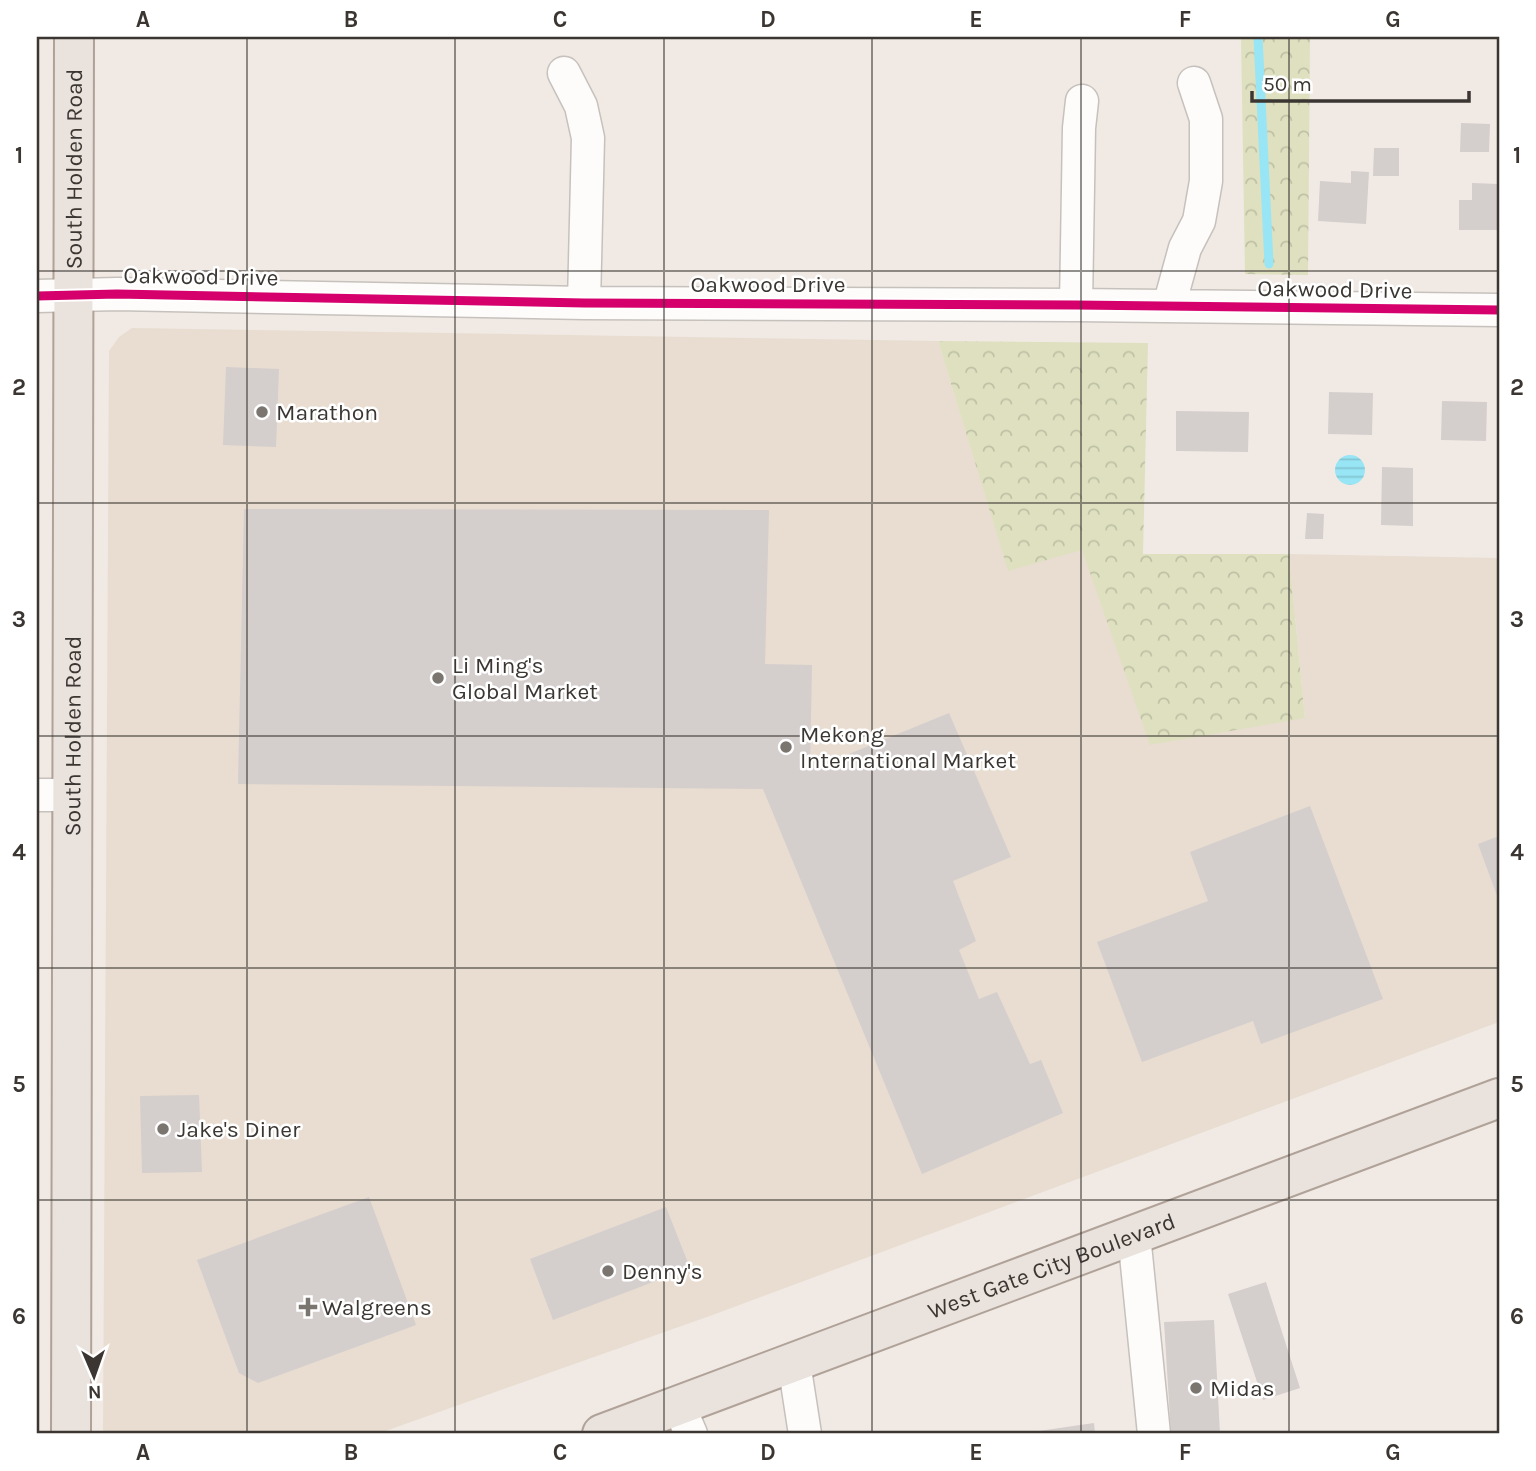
<svg xmlns="http://www.w3.org/2000/svg" width="1536" height="1471" viewBox="0 0 1536 1471" font-family="Karla,sans-serif">
	<style>
		.commercial { fill: #e8ddd0 }
		.forest { fill: url(#forest-crowns) }
		.water { fill: url(#water-rules) }
		.lines { fill: none; stroke-linecap: round; stroke-linejoin: round }
		.stream { stroke: #97e5f5; stroke-width: 9 }
		.building { fill: #d4cecd }
		.minor-casing { stroke: #c6c1bc; stroke-width: 35 }
		.major-casing { stroke: #b0a298; stroke-width: 42 }
		.minor { stroke: #fdfcfb; stroke-width: 32 }
		.major { stroke: #e9e2dd; stroke-width: 38 }
		.cycleway-casing { stroke: #fff; stroke-width: 13 }
		.cycleway { stroke: #d6006c; stroke-width: 9 }
		.grid { fill: none; stroke: #3b3632; stroke-width: 2; stroke-opacity: 0.55 }
		.poi-dot { fill: #7b7570; stroke: #fff; stroke-width: 2.5 }
		.labels { text-anchor: middle; stroke-width: 5; stroke-linejoin: round; paint-order: stroke }
		.street-label { font-size: 23px; fill: #3b3632; stroke: #fff }
		.poi-label { font-size: 23px; fill: #3b3632; stroke: #fff; text-anchor: start }
		.neatline { fill: none; stroke: #3b3632; stroke-width: 2.5 }
		.grid-label { font-size: 23px; text-anchor: middle; font-weight: bold; fill: #3b3632 }
	</style>
	<defs>
		<pattern id="forest-crowns" width="20" height="18" patternUnits="userSpaceOnUse" patternTransform="scale(1.75)"><rect width="20" height="18" fill="#dee0c0"/><path d="M2 6a3 3 0 1 1 6 0M12 15a3 3 0 1 1 6 0" fill="none" stroke="#bfc1a5"/></pattern>
		<pattern id="water-rules" width="6" height="5" patternUnits="userSpaceOnUse" patternTransform="scale(1.75)"><rect width="6" height="5" fill="#97e5f5"/><path d="M0 2.5h6" fill="none" stroke="#83c5d2"/></pattern>
	</defs>
	<rect width="100%" height="100%" fill="#f1eae4"/>
	<path class="commercial" d="M132,328l806,13 70,229 74,-21 223,169 -16,-164 210,4v464l-781,291 -341,121h-274l6,-1083 10,-14z"/>
	<path class="forest" d="M1241,37h69l-2,238 -63,-1z
		M938,341l210,2 -5,211h146l16,164 -155,27 -68,-195 -74,21z"/>
	<path class="water" d="M1335 470a15 15 0 1 1 30 0a15 15 0 1 1-30 0Z"/>
	<g class="lines">
		<path class="stream" d="M1258,37l11,227"/>
	</g>
	<path class="building" d="M1461,123l29,1 -1,28h-29z
		M1374,148h25v28h-26z
		M1351,171l18,1 -3,52 -48,-3 2,-40 31,2z
		M1472,183l27,1v46h-40v-30h13z
		M226,367l53,2 -3,78 -53,-2z
		M1329,392l44,1 -1,42 -44,-1z
		M1442,401l45,1 -1,39 -45,-1z
		M1176,411l73,1 -1,40 -72,-1z
		M1382,467l31,1v58l-32,-1z
		M244,509l525,1 -4,154 47,1 -2,105 139,-57 62,144 -58,24 23,60 -17,9 20,49 18,-7 33,72 11,-4 22,53 -141,61 -159,-385 -525,-5z
		M1307,513l17,1 -1,25h-18z
		M1310,806l73,193 -122,45 -8,-23 -111,41 -45,-120 111,-41 -18,-49z
		M1499,836v65l-21,-57z
		M199,1095l3,77 -60,1 -2,-77z
		M369,1197l47,128 -158,58 -19,-10 -42,-113z
		M666,1207l24,61 -137,52 -23,-61z
		M1266,1282l34,106 -37,12 -35,-106z
		M1214,1320l6,114h-49l-7,-112z
		M1094,1423l1,11h-70v-1z"/>
	<g class="lines">
		<g class="minor-casing">
			<path id="minor" d="M564,73l17,33 7,32 -4,165
				M37,296l80,-2 467,9 492,2 423,5
				M1076,305l3,-177 3,-27
				M1169,306l16,-58 14,-27 7,-40v-62l-12,-36
				M37,795h35
				M1134,1235l20,199
				M794,1363l11,71
				M679,1406l12,28"/>
		</g>
		<g class="major-casing">
			<g id="major">
				<path id="s1" d="M71,1434l3,-1397"/>
				<path id="s2" d="M602,1434l897,-336"/>
			</g>
		</g>
		<use href="#minor" class="minor"/>
		<use href="#major" class="major"/>
		<g class="cycleway-casing">
			<path id="cycleway" d="M37,296l80,-2 467,9 492,2 423,5"/>
		</g>
		<use href="#cycleway" class="cycleway"/>
	</g>
	<path class="grid" d="M247,37v1397M455,37v1397M664,37v1397M872,37v1397M1081,37v1397M1289,37v1397M37,271h1462M37,503h1462M37,736h1462M37,968h1462M37,1200h1462"/>
	<g class="poi-dot">
		<circle cx="262" cy="412" r="7"/>
		<circle cx="438" cy="678" r="7"/>
		<circle cx="786" cy="747" r="7"/>
		<circle cx="163" cy="1129" r="7"/>
		<circle cx="608" cy="1271" r="7"/>
		<path d="M304.5 1296.5h7v7h7v7h-7v7h-7v-7h-7v-7h7z"/>
		<circle cx="1196" cy="1388" r="7"/>
	</g>
	<g class="labels">
		<g class="street-label">
			<text dy="8" stroke="none"><textPath href="#s1" startOffset="1265">South Holden Road</textPath></text>
			<text transform="translate(201 276) rotate(1)" y="8">Oakwood Drive</text>
			<text x="768" y="292">Oakwood Drive</text>
			<text transform="translate(1335 289) rotate(1)" y="8">Oakwood Drive</text>
			<text dy="8" stroke="none"><textPath href="#s1" startOffset="698">South Holden Road</textPath></text>
			<text dy="8" stroke="none"><textPath href="#s2" startOffset="480">West Gate City Boulevard</textPath></text>
		</g>
		<g class="poi-label">
			<text x="276" y="420">Marathon</text>
			<text x="452" y="673">Li Ming's<tspan x="452" dy="26">Global Market</tspan></text>
			<text x="800" y="742">Mekong<tspan x="800" dy="26">International Market</tspan></text>
			<text x="177" y="1137">Jake's Diner</text>
			<text x="622" y="1279">Denny's</text>
			<text x="322" y="1315">Walgreens</text>
			<text x="1210" y="1396">Midas</text>
		</g>
	</g>
	<rect width="1536" height="1471" fill="none" stroke="#ffffff" stroke-width="77"/>
	<g transform="translate(94 1376) rotate(178)" stroke="#ffffff" stroke-width="5" paint-order="stroke">
	<path d="M0-5L12 26L0 18L-12 26Z" fill="#3b3632"/>
	<text y="-10" font-size="19" font-weight="bold" text-anchor="middle" fill="#3b3632">N</text>
	</g>
	<path d="M1252 91v10h217v-10" fill="none" stroke="#3b3632" stroke-width="3.5"/>
	<text x="1263" y="91" font-size="21" fill="#3b3632" stroke="#ffffff" stroke-width="5" paint-order="stroke">50 m</text>
	<rect x="38" y="38" width="1460" height="1394" class="neatline"/>
	<g class="grid-label">
		<text x="143" y="27">A</text>
		<text x="351" y="27">B</text>
		<text x="560" y="27">C</text>
		<text x="768" y="27">D</text>
		<text x="976" y="27">E</text>
		<text x="1185" y="27">F</text>
		<text x="1393" y="27">G</text>
		<text x="19" y="163">1</text>
		<text x="1517" y="163">1</text>
		<text x="19" y="395">2</text>
		<text x="1517" y="395">2</text>
		<text x="19" y="627">3</text>
		<text x="1517" y="627">3</text>
		<text x="19" y="860">4</text>
		<text x="1517" y="860">4</text>
		<text x="19" y="1092">5</text>
		<text x="1517" y="1092">5</text>
		<text x="19" y="1324">6</text>
		<text x="1517" y="1324">6</text>
		<text x="143" y="1460">A</text>
		<text x="351" y="1460">B</text>
		<text x="560" y="1460">C</text>
		<text x="768" y="1460">D</text>
		<text x="976" y="1460">E</text>
		<text x="1185" y="1460">F</text>
		<text x="1393" y="1460">G</text>
	</g>
</svg>
